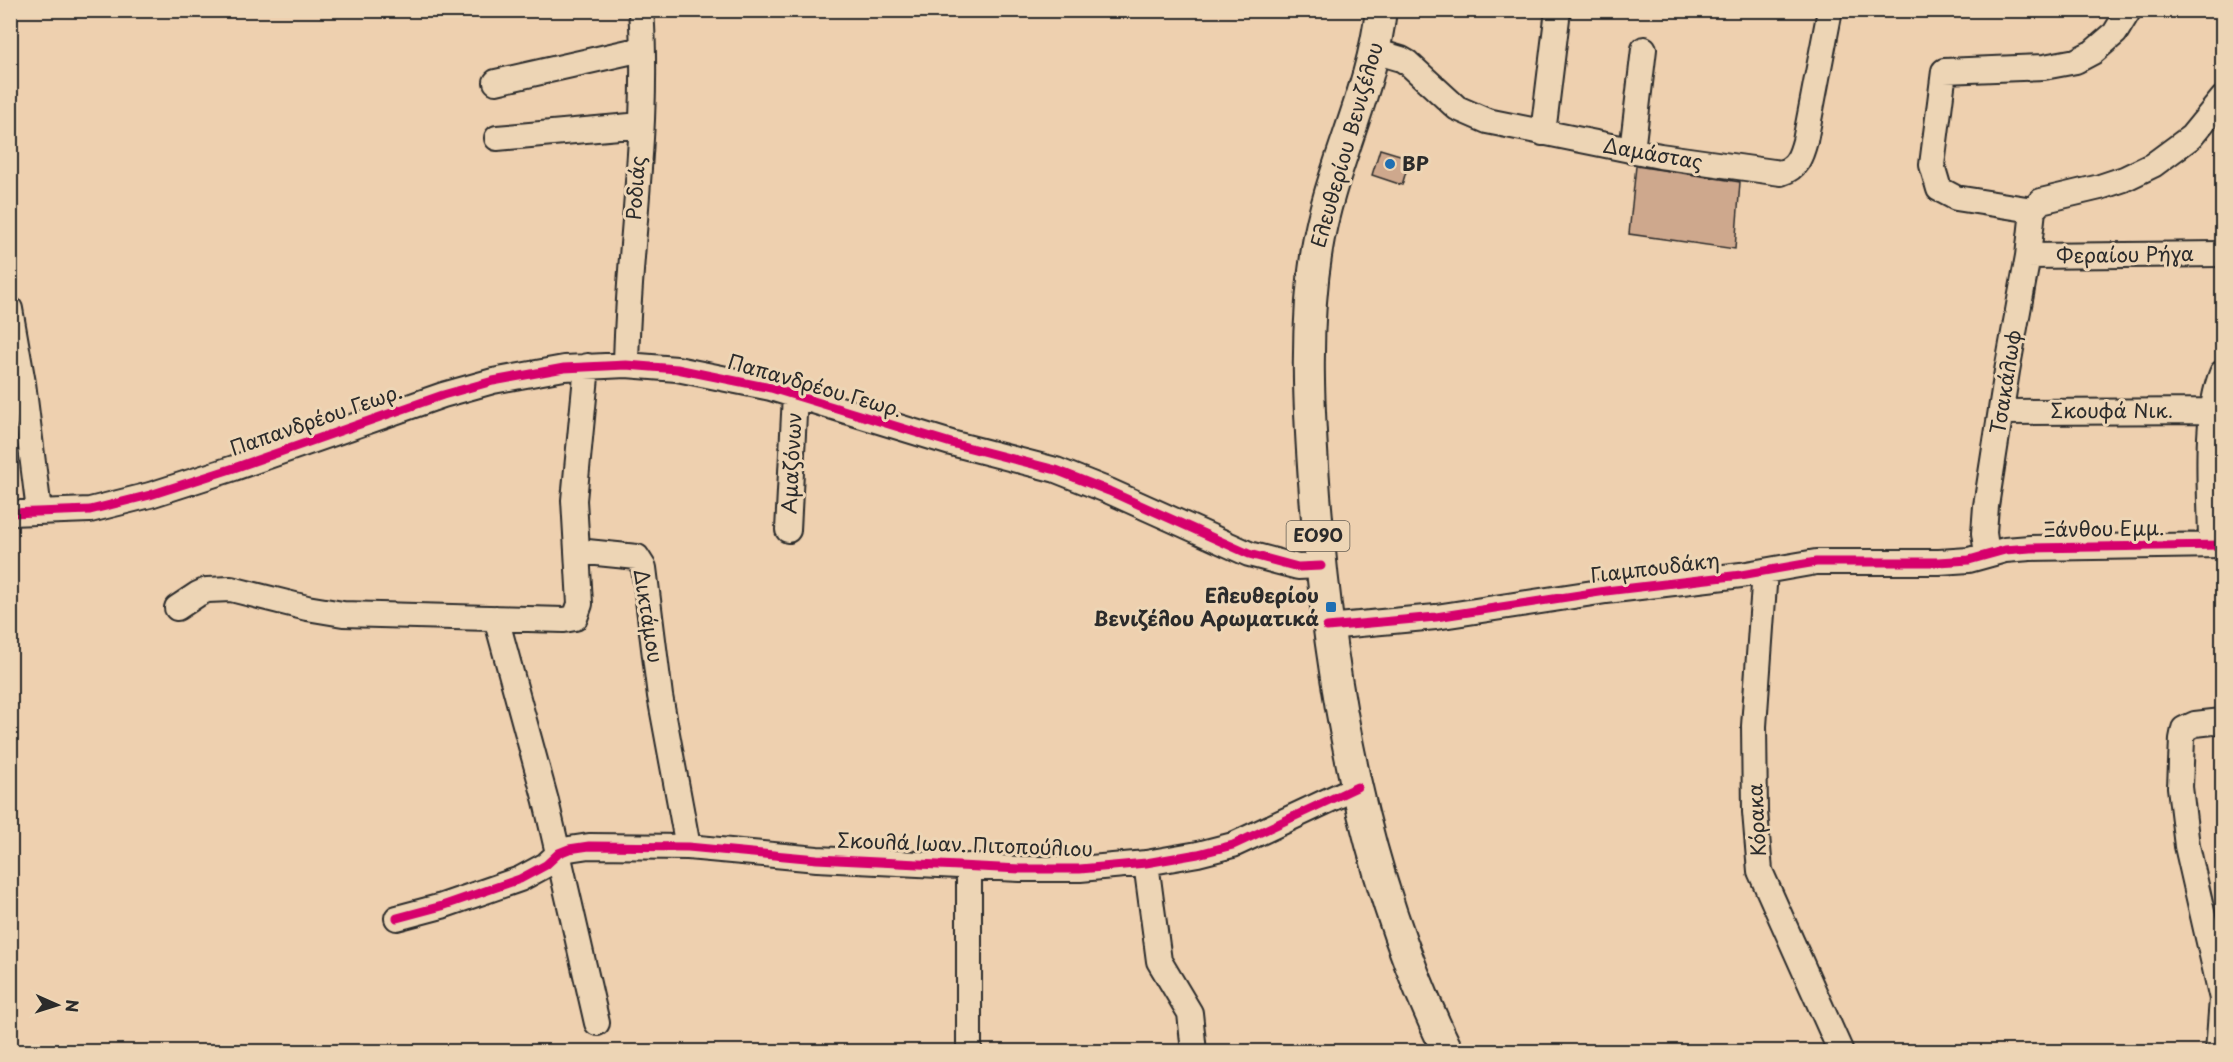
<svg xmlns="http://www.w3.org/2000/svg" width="2233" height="1062" viewBox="0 0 2233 1062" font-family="'Playpen Sans',sans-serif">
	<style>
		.building { fill: #cea88d; stroke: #2b2b2b; stroke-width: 1.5 }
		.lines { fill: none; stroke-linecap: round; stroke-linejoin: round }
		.minor-casing { stroke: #2b2b2b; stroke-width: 28 }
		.major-casing { stroke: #2b2b2b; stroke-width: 34 }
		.minor { stroke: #edd5b5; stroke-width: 24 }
		.major { stroke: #edd5b5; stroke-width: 30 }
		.cycleway-casing { stroke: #edd5b5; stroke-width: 13 }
		.cycleway { stroke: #d6006c; stroke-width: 9 }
		.poi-dot { fill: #1f6fb2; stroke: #edd5b5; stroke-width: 2 }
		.labels { text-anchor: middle; stroke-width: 6; stroke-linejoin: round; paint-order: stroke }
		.shield { fill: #edd5b5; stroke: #655e54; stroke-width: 1.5 }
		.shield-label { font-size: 18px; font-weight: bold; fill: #2b2b2b }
		.street-label { font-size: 20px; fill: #2b2b2b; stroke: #edd5b5 }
		.poi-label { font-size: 20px; font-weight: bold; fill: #2b2b2b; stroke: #edd5b5; text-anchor: start }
	</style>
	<rect width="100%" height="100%" fill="#eed0af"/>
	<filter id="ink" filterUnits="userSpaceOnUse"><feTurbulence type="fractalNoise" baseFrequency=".0167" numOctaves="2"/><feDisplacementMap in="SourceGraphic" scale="12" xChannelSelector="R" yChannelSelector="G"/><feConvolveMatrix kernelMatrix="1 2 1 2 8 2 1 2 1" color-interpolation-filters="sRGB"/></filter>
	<g filter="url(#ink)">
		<path class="building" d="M1380,149l30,9 -8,27 -30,-10z
			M1636,166l104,16 -5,67 -106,-15z"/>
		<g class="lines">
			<g class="minor-casing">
				<path id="minor" d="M1374,51l27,8 7,4 49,45 30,13 173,35 121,17c16,-5 20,-17 24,-32l25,-131
					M496,82l146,-33
					M1543,133l15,-123
					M497,138l144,-13
					M1632,151l12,-102
					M2033,210l-77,-12 -17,-9 -7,-24 12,-94 100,-4 32,-6 17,-9 22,-19 14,-23
					M2033,210l8,-9 59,-14 24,-8 29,-14 38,-28 31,-38
					M2028,256l194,-2
					M10,309l13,74 16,128
					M626,365c2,-118 24,-236 15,-355
					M587,366l-13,134 3,51 60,6 7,11 16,128 28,151
					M2001,412l221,-1
					M10,513l80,-3 60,-15 84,-27 209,-73 50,-14 71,-13 62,-3 51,4 94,19 180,55 105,27 53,21 140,63 49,13 23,-1
					M788,530l7,-135
					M2211,545c0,-51 -8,-125 11,-172
					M1987,554l-3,-21 2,-27 21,-135 21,-115 5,-46
					M1765,571l-11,155 1,86 5,59 81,181
					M177,608l21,-14 9,-4 24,-1 76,19 36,6 221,6 11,-2 5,-14 -3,-53
					M496,618l50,183 51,222
					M1327,627l109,-10 170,-26 135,-16 75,-13h123l30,-2 36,-10 25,-2 192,-3
					M1146,863l13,98 31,52 4,39
					M397,918l45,-12 78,-27 26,-14 13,-12 10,-4 20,-3 99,1 129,12 203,10h60l66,-6 52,-9 35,-9 124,-58
					M969,1052v-186
					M2218,1052l4,-53 -35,-153 -7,-59 2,-48 2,-10 11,-5 27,-3"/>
			</g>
			<g class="major-casing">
				<path id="major" d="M1381,10c-9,83 -51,157 -64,239 -13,82 -8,164 -2,246 15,192 48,383 133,557"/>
			</g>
			<use href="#minor" class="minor"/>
			<use href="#major" class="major"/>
			<g class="cycleway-casing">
				<path id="cycleway" d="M10,513l80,-3 60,-15 84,-27 209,-73 50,-14 71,-13 62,-3 51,4 94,19 180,55 105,27 53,21 140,63 49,13 23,-1
					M1327,627l109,-10 170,-26 135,-16 75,-13h123l30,-2 36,-10 25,-2 192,-3
					M397,918l45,-12 78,-27 26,-14 13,-12 10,-4 20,-3 99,1 129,12 203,10h60l66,-6 52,-9 35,-9 124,-58"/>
			</g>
			<use href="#cycleway" class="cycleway"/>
		</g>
	</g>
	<g class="poi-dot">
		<circle cx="1390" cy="164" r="6"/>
		<rect x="1325" y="601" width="12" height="12" rx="3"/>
	</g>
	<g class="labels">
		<rect class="shield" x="1286.5" y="521" width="63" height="30" rx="4.5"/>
		<g class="shield-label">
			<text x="1318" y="542">ΕΟ90</text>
		</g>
		<g class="street-label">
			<text transform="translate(1347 145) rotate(-74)" y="7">Ελευθερίου Βενιζέλου</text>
			<text transform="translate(1653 154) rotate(10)" y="7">Δαμάστας</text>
			<text transform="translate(636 188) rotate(-86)" y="7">Ροδιάς</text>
			<text transform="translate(2125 255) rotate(-1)" y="7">Φεραίου Ρήγα</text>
			<text transform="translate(2006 382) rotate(-81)" y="7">Τσακάλωφ</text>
			<text transform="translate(815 386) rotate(16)" y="7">Παπανδρέου Γεωρ.</text>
			<text x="2112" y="418">Σκουφά Νικ.</text>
			<text transform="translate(316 420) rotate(-19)" y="7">Παπανδρέου Γεωρ.</text>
			<text transform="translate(792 463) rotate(-87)" y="7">Αμαζόνων</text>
			<text transform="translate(2104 529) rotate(-1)" y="7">Ξάνθου Εμμ.</text>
			<text transform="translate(1655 568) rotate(-7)" y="7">Γιαμπουδάκη</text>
			<text transform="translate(648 616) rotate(81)" y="7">Δικτάμου</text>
			<text transform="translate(1757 820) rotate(-93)" y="7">Κόρακα</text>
			<text transform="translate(965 845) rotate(2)" y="7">Σκουλά Ιωαν. Πιτοπούλιου</text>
		</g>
		<g class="poi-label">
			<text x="1402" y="171">BP</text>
			<text x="1319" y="603" text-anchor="end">Ελευθερίου<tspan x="1319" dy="23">Βενιζέλου Αρωματικά</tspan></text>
		</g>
	</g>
	<rect width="2233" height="1062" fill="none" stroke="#edd5b5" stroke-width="36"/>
	<rect x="18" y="18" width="2197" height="1026" fill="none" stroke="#2b2b2b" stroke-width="2" filter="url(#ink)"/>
	<g transform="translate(57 1005) rotate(93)" stroke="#edd5b5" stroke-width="4.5" paint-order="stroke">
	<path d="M0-4.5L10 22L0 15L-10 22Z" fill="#2b2b2b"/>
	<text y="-9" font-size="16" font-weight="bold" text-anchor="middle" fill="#2b2b2b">N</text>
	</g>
</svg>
